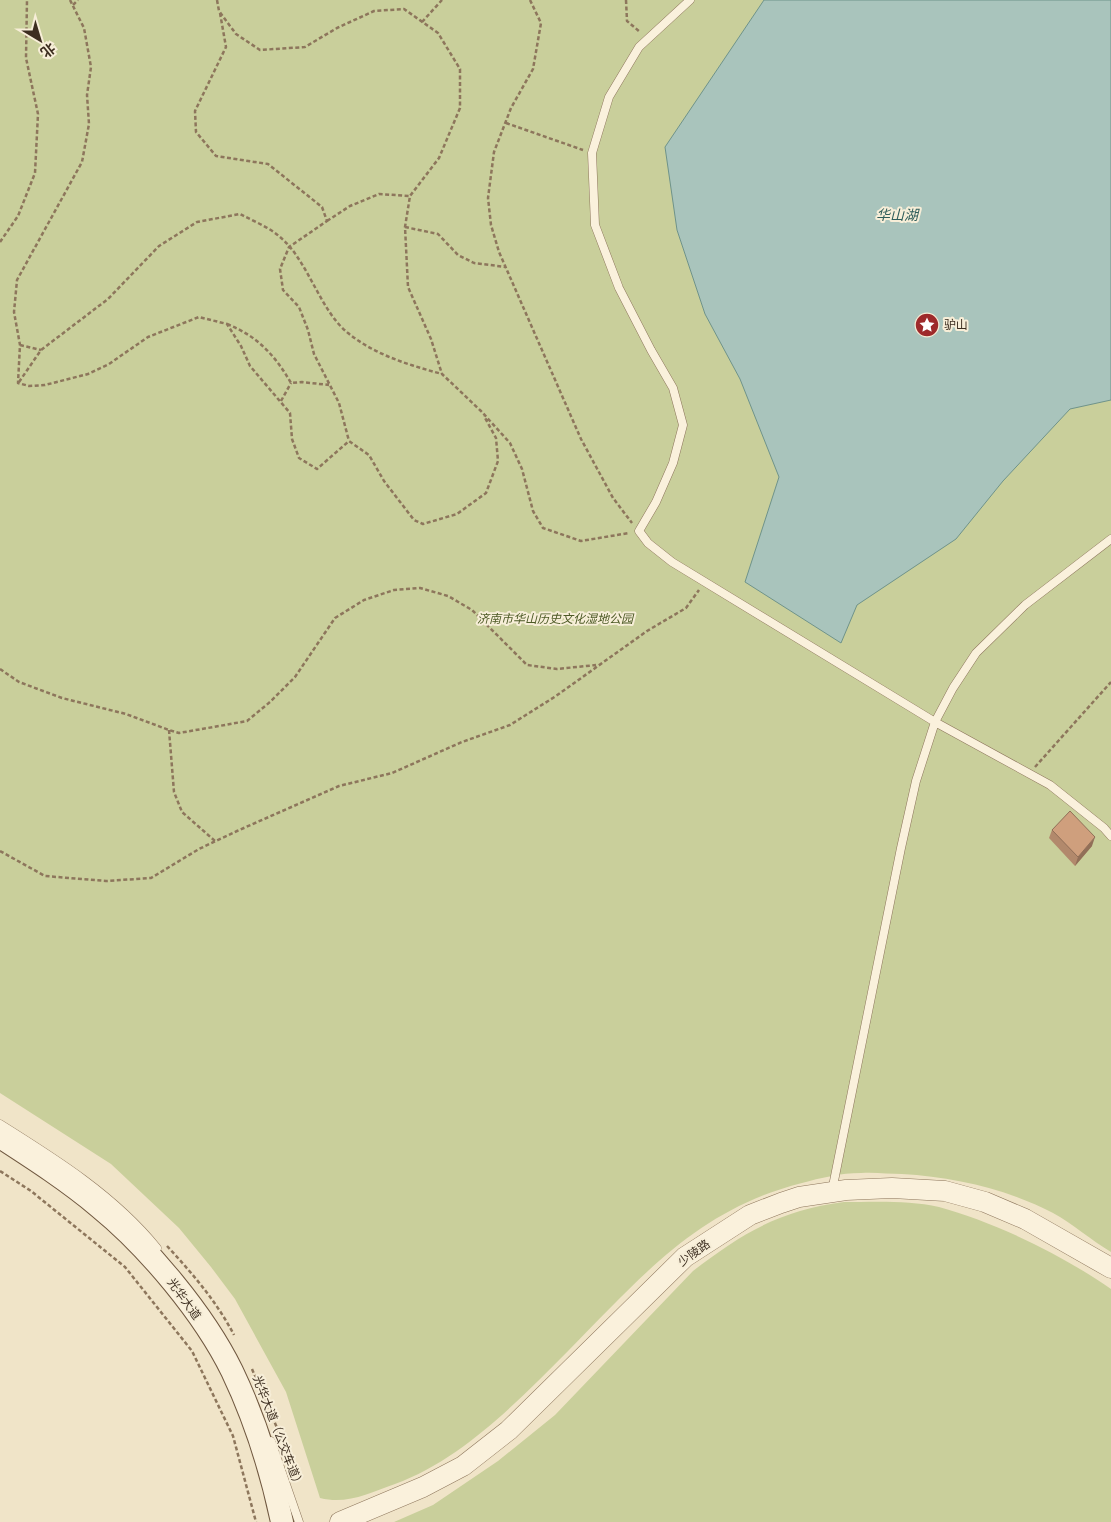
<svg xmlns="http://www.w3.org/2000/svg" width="1111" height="1522" viewBox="0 0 1111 1522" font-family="Merriweather,'Noto Sans SC',serif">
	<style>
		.green { fill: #c9cf9b }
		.water { fill: #a9c4bc; stroke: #6f938a }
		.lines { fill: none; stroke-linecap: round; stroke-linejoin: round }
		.service-casing { stroke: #8d765c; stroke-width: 9 }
		.tertiary-casing { stroke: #8d765c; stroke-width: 21 }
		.secondary-casing { stroke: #6f573f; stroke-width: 24 }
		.path { stroke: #8d765c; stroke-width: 2.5; stroke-dasharray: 4 2.5; stroke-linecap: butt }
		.service { stroke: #faf1dc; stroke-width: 8 }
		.tertiary { stroke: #faf1dc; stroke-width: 20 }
		.secondary { stroke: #faf1dc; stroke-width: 22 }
		.wall { fill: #b2896c }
		.shaded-wall { fill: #916f58 }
		.building { fill: #cf9f7d; stroke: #916f58 }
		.labels { text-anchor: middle; stroke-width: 4; stroke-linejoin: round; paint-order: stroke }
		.poi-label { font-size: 12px; fill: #3d2e20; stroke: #f7eed8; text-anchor: start }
		.park-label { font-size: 12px; font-style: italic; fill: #4d5a26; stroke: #f7eed8 }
		.street-label { font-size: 12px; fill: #3d2e20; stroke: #f7eed8 }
		.water-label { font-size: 14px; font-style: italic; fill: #2f5d5a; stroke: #f7eed8 }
	</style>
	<rect width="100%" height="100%" fill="#f0e4c8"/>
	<path class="green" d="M0,0h1111v1252c-20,-12 -38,-28 -58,-39 -46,-24 -99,-36 -151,-39 -13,0 -27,-2 -41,-1 -20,0 -41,5 -59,10 -104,26 -161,94 -233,167 -50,50 -106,109 -174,134 -26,9 -48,21 -75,14l-34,-106 -51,-93 -24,-32 -32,-39 -68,-64 -111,-71z
		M844,1202c30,0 65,-2 95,5 56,15 125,49 172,82v233h-717l39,-17 65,-44 57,-46 138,-144c49,-38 88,-61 151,-69z"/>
	<path class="water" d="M764,0h347v400l-41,9 -67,72 -47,58 -99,66 -16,38 -96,-61 34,-105 -39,-98 -35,-65 -28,-84 -12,-83z"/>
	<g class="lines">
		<g class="service-casing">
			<path id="service" d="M690,0l-51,47 -30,50 -17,56 3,72 24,63 32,62 22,38 10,37 -10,38 -17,39 -17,29 9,12 24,19 263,160 115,63 54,43 7,8
				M0,1124c56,35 115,72 157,124
				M832,1191l69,-343 15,-67 19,-59 18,-34 23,-35 49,-48 86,-66
				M271,1441l28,81"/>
		</g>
		<g class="tertiary-casing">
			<path id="tertiary" d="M340,1522l83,-35 40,-21 46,-36 176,-173 65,-42 31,-12 18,-6 47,-7 46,-2 53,3 40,11 40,17 86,49"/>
		</g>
		<g class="secondary-casing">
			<path id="secondary" d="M0,1137c34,22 68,44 99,70 49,40 105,107 133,164 23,48 39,99 50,151"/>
		</g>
		<path class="path" d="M70,0l14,28 7,39 -4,28 2,29 -7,38 -65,118 -3,32 6,33 -2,38 11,3 16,-1 43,-11 21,-10 39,-27 51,-20 28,7 14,22 9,20 40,47 2,26 7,19 18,11 32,-28 20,14 15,26 30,39 9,4 34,-10 29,-21 12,-32 -2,-23 -12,-22
			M217,0l2,11 17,23 24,16 45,-3 32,-19 37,-17 30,-2 34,24 22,36v39l-21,50 -29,38 -5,31 3,60 23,52 11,35 39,37 29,32 12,26 11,42 10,17 38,13 48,-8
			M530,0l11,23 -8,46 -22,39 -17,44 -6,46 3,27 8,27 82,187 32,59 19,25
			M626,0l1,21 13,11
			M73,5l5,-5
			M220,13l6,34 -31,64 1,21 20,24 52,8 54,43 5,14 -38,26 -9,22 3,21 16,17 9,23 6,24 25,49 10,38
			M422,22l20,-22
			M506,123l77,27
			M327,221l23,-15 29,-12 31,2
			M405,227l33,7 20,21 16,8 32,4
			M0,242l18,-26 17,-43 3,-59 -12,-56 1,-58
			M227,324c30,12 48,31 64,59l11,-1 27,3
			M20,345l21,5
			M19,382l22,-32 67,-51 51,-53 38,-24 43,-8c13,7 29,13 40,23 28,23 40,74 68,96 27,22 61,32 94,41
			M281,401l10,-18
			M0,669l19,13 43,16 64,16 43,16 10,3 40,-7 28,-5 23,-19 25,-25 40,-59 29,-18 30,-10 26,-2 28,8 24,14 55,55 30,4 39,-4
			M169,730l5,62 8,20 33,29
			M1035,767l76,-85
			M0,851l45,25 61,5 45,-3 48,-29 38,-18 102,-45 53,-13 70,-31 48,-17 46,-29 91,-65 39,-23 13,-18
			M0,1171l31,20 94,76 67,84 41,85 23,86
			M167,1246c25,27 50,56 67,89
			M252,1369l28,66"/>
		<use href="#service" class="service"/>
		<use href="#tertiary" class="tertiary"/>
		<use href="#secondary" class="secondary"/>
	</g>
	<path class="wall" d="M1052,830l40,16 -17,20 -26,-28z"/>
	<path class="shaded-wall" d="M1095,837l-3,9 -17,20 3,-9z"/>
	<path class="building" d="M1070,811l25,26 -17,20 -26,-27z"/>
	<defs>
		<g id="sight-disc" transform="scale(1.25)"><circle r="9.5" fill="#9e2a2b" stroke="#f7eed8"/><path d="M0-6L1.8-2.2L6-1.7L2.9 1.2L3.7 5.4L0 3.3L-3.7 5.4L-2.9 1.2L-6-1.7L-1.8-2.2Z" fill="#fff"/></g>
	</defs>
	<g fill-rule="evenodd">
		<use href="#sight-disc" x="927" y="325"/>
	</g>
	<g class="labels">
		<g class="poi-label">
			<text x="944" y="329">驴山</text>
		</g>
		<g class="park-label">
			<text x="555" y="623">济南市华山历史文化湿地公园</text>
		</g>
		<g class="street-label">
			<text transform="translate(694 1253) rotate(-36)" y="4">少陵路</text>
			<text transform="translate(184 1299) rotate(54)" y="4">光华大道</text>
			<text transform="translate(278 1432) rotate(69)" y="4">光华大道（公交车道）</text>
		</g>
		<g class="water-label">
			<text x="897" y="220">华山湖</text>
		</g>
	</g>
	<g transform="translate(40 40) rotate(142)" stroke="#f7eed8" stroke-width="4" paint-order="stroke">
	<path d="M0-4L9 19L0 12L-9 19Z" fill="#3d2e20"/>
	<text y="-8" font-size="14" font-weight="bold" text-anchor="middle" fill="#3d2e20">北</text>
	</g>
</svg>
